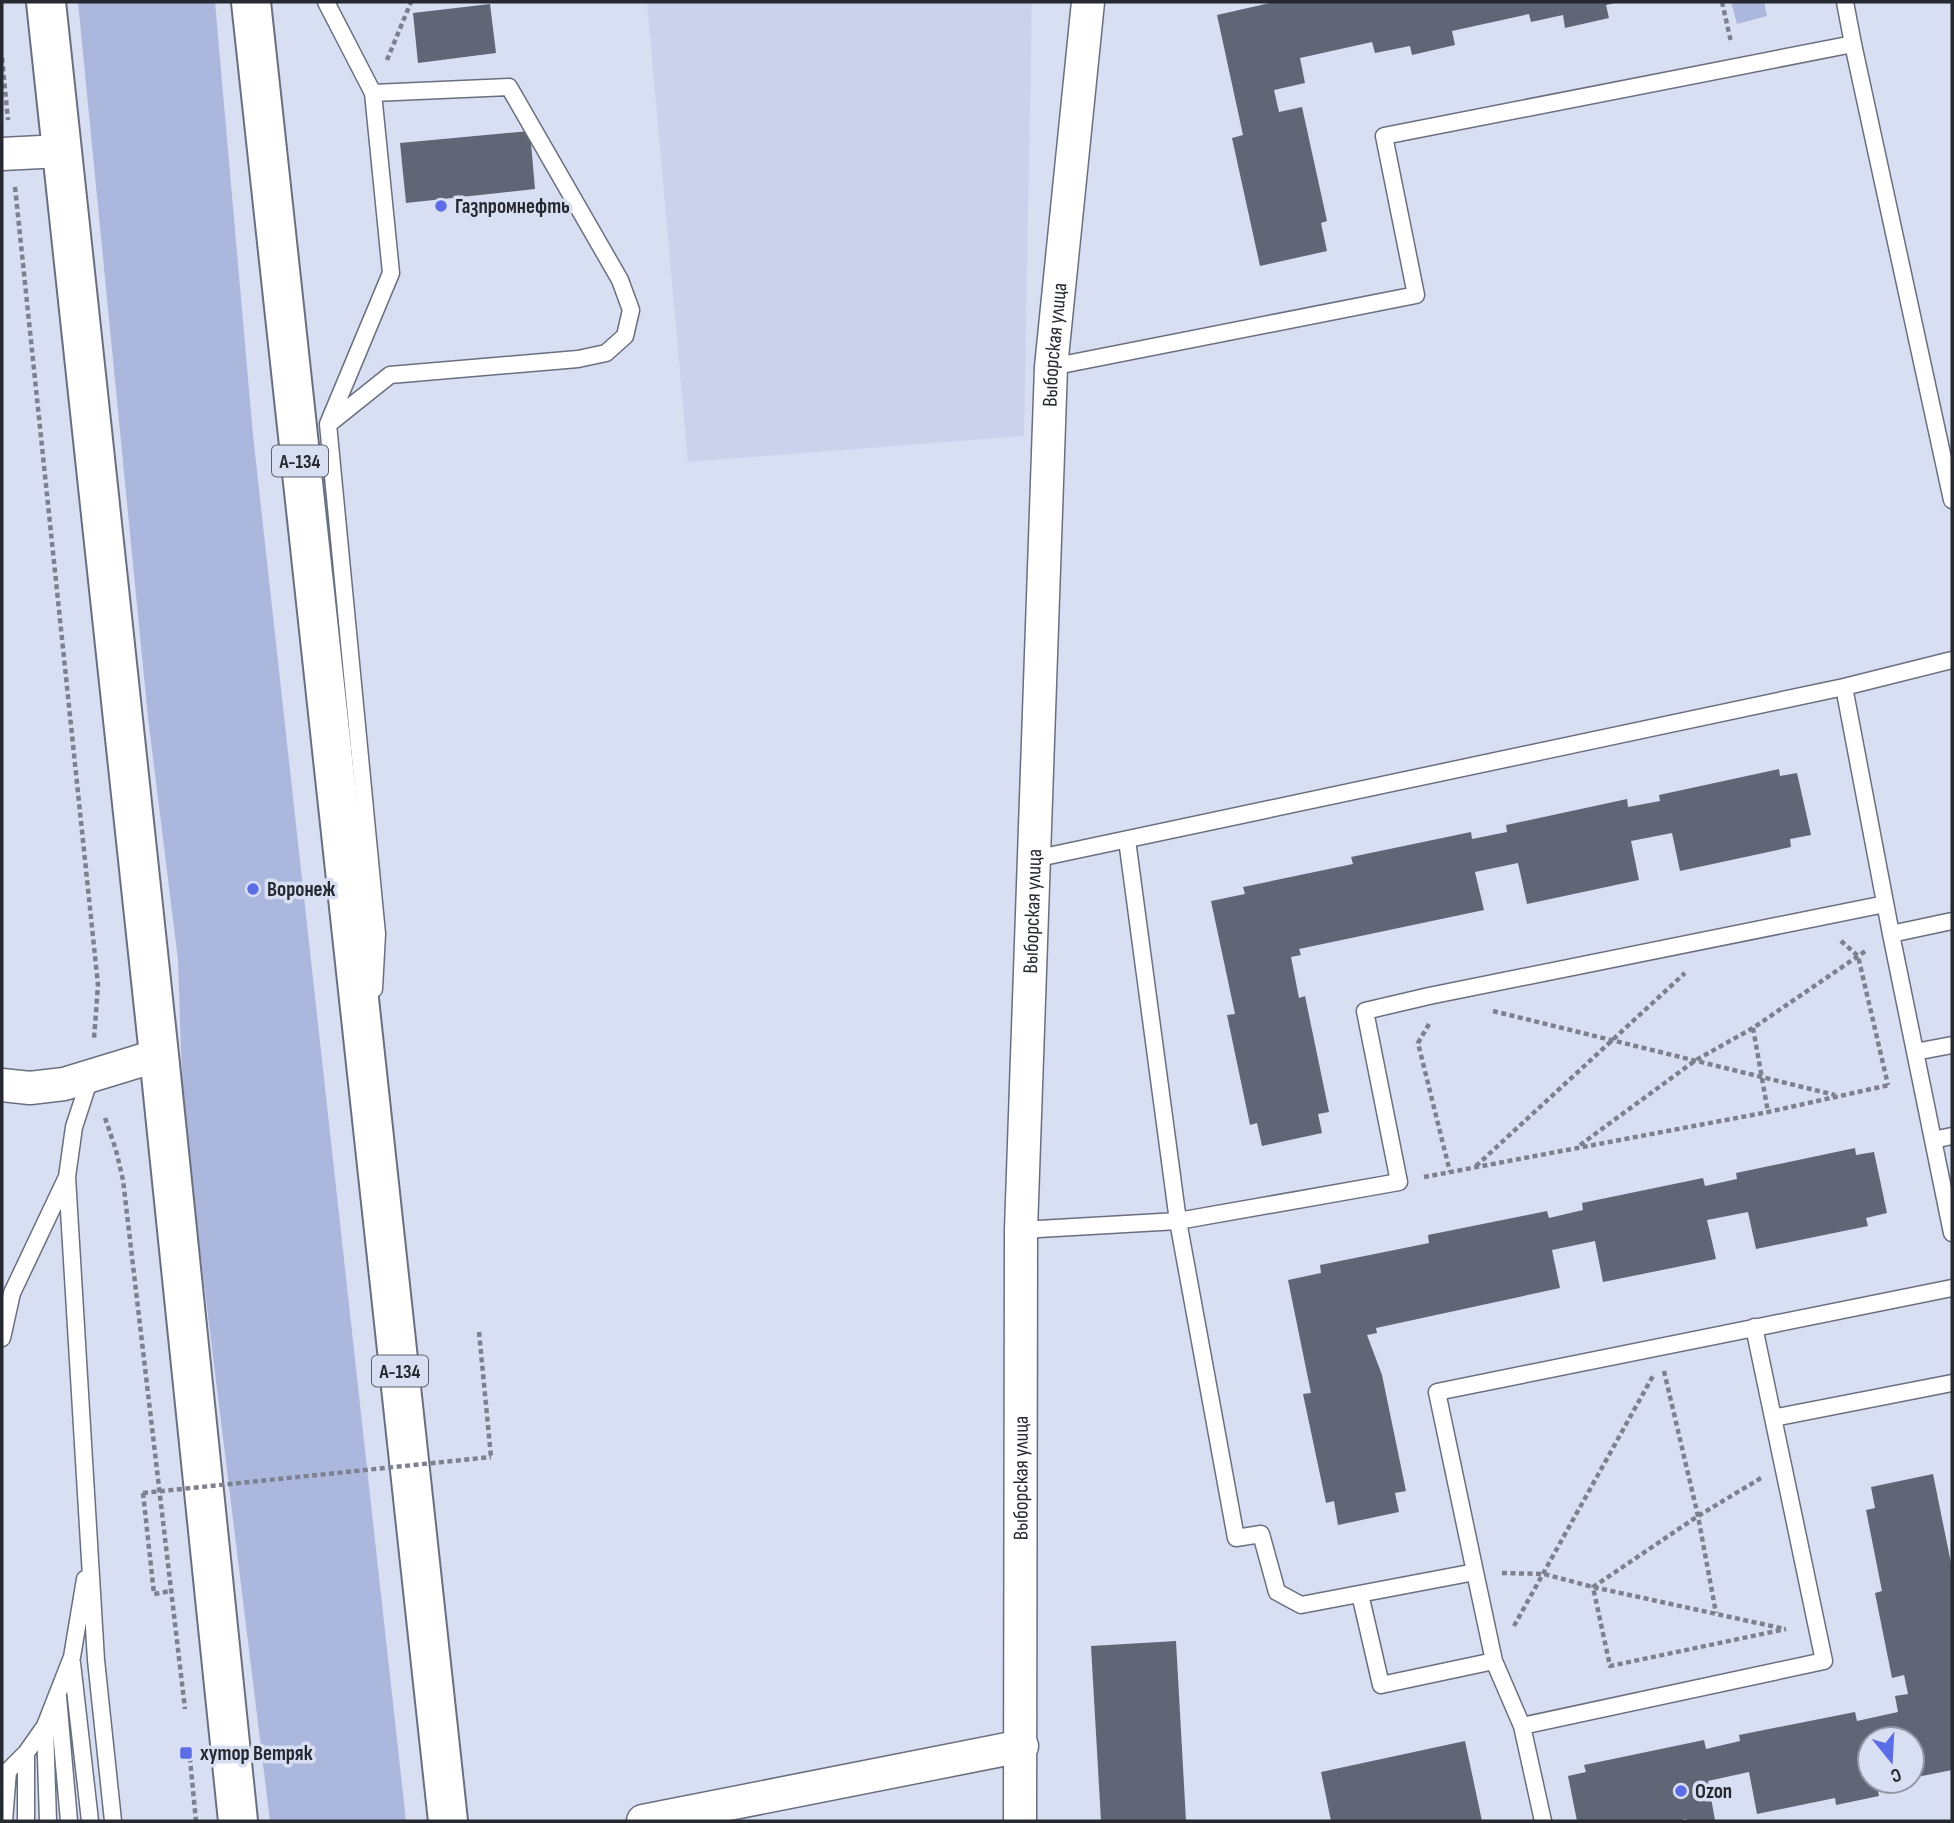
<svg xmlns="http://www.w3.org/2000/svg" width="1954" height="1823" viewBox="0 0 1954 1823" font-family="'Sofia Sans Condensed',sans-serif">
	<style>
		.built { fill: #cbd3ec }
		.green { fill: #acb7de }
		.building { fill: #616676 }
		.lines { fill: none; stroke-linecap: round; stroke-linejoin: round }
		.lane-casing { stroke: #6a6f80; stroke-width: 19 }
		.street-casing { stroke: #6a6f80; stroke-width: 35 }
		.highway-casing { stroke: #6a6f80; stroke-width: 42 }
		.path { stroke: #7d808e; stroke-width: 4.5; stroke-dasharray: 5 3.5; stroke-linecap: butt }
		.lane { stroke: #fff; stroke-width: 16 }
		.street { stroke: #fff; stroke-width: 32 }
		.highway { stroke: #fff; stroke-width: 38 }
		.path-bridge { stroke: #7d808e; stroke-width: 4.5; stroke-dasharray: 5 3.5; stroke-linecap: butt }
		.poi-dot { fill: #5b6ee5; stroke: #d9dff2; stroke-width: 2.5 }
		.labels { text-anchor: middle; stroke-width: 7; stroke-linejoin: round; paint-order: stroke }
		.shield { fill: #d9dff2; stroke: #5c606b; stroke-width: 2 }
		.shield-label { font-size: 19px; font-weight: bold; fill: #272931 }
		.poi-label { font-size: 21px; font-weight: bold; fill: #272931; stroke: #d9dff2; text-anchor: start }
		.street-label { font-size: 21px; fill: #272931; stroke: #d9dff2 }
	</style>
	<rect width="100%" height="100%" fill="#d9dff2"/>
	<path class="built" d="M647,2h385l-8,434 -336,26z"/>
	<path class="green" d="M78,2h137l38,433 153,1386h-136l-87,-709 -5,-152 -30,-242z
		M1731,2h33l3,14 -30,8z"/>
	<path class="building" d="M1274,2h340l1,1 -9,2 3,13 -44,10 -2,-13 -32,7 -2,-8 -77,17 3,14 -43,10 -2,-9 -35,7 -3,-11 -72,16 5,25 -31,7 5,22 23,-5 25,114 -6,2 6,28 -67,15 -28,-128 11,-3 -26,-120z
		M490,4l6,49 -78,10 -5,-50z
		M530,131l5,58 -129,14 -6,-60z
		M1779,769l1,7 17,-3 14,62 -21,4 1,8 -111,24 -8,-38 -41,8 8,39 -112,24 -9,-41 -43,9 9,38 -185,39 2,6 -10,2 8,41 6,-2 24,116 -11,2 4,19 -60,13 -5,-23 -7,2 -23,-110 8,-1 -24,-113 34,-7 -2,-7 110,-23 -2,-7 120,-25 1,7 35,-7 -1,-7 121,-26 1,8 32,-6 -1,-6z
		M1855,1148l1,7 18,-3 13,61 -21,5 2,8 -112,23 -8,-37 -41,8 9,39 -113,23 -8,-41 -43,9 8,38 -184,40 1,5 -10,2 15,40 24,116 -11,2 4,19 -61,13 -4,-24 -8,2 -23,-109 8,-1 -23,-113 33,-7 -1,-8 109,-22 -1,-8 119,-24 2,7 34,-8 -1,-7 121,-25 2,8 32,-7 -1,-6z
		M1933,1474l19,94v202l-40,8v-39h-42v42h20l-13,4 2,11 -43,9 -1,-7 -78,16 -8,-42 -41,9 7,39 -28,1v-2l-13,2h-97l-9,-45 18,-4 -2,-7 120,-25 2,9 34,-8 -1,-6 116,-23 2,9 41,-9 -3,-16 13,-2 -4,-19 -12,3 -17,-85 7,-2 -16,-81 9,-2 -4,-21z
		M1176,1641l10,180h-85l-10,-175z
		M1465,1741l17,80h-151l-10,-49z"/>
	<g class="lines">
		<g class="lane-casing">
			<path id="lane" d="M326,2l47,91 18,180 -63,151 49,510 -3,55
				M1853,44l99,456
				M1051,367l365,-72 -32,-159 469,-92 -8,-42
				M330,423l60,-48 188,-16 28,-6 19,-17 6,-26 -11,-30 -111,-193 -136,6
				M1844,687l108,-27
				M1127,840l51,381 221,-39 -34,-171 64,-15 456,-92
				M1034,859l810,-172 47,247 61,299
				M1891,934l61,-13
				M1915,1052l37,-7
				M90,1078l-16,49 -7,50 29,483 17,161
				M1933,1140l19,-4
				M1021,1230l157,-9 58,317 25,-4 16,58 24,13 174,-33 -38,-180 515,-104
				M2,1338l10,-45 54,-114
				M1773,1418l179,-35
				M1360,1594l21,91 113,-24 -19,-89
				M1494,1661l28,65 21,95
				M72,1663l18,158
				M58,1697l11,124
				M45,1726l3,95
				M1522,1726l302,-65 -70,-334
				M4,1821l4,-50 18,-18 19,-27 27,-69 13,-78
				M26,1821v-68"/>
		</g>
		<g class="street-casing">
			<g id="street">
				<path d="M2,154l59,-3"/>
				<path d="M2,1085l28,3 34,-4 95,-29"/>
				<path d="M643,1821l379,-75"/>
				<path id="s1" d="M1020,1821l1,-591 30,-863 37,-365"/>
			</g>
		</g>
		<g class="highway-casing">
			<path id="highway" d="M46,2l113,1053 79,766
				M251,2l197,1819"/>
		</g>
		<path class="path" d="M1722,2l9,40
			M2,58l6,62
			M387,60l24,-58
			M15,187l83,798 -4,54
			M1841,941l17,15 30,129
			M1493,1011l342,84
			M1429,1024l-11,19 32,129
			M1753,1028l15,84
			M105,1118l11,32 7,30 62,529
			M1580,1145l116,-85 57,-32 114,-78
			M1476,1166l209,-193
			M1424,1177l344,-65 121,-27
			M479,1332l12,125
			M1664,1371l34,145 18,97
			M1761,1478l-63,38 -105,71 17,79 176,-37
			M143,1493l11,101 17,-3
			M1502,1573l42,1 49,13 192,42
			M1514,1626l140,-252
			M189,1749l7,72"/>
		<use href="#lane" class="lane"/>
		<use href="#street" class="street"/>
		<use href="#highway" class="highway"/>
		<path class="path-bridge" d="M143,1493l348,-36"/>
	</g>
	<g class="poi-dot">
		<circle cx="441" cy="206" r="7"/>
		<circle cx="253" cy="889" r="7"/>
		<rect x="179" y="1746" width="14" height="14" rx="3.5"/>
		<circle cx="1681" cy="1791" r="7"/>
	</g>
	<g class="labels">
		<g class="shield">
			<rect x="272" y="445.5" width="56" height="31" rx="5"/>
			<rect x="372" y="1355.5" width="56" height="31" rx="5"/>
		</g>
		<g class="shield-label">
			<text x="300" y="468">А-134</text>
			<text x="400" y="1378">А-134</text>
		</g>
		<g class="poi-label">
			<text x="455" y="213">Газпромнефть</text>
			<text x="267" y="896">Воронеж</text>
			<text x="200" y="1760">хутор Ветряк</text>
			<text x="1695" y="1798">Ozon</text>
		</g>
		<g class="street-label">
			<text dy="7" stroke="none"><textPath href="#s1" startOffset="1477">Выборская улица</textPath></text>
			<text dy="7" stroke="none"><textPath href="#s1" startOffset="910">Выборская улица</textPath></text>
			<text dy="7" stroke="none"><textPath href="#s1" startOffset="343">Выборская улица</textPath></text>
		</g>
	</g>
	<rect width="1954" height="1823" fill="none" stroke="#272931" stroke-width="7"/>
	<g transform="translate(1891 1760) rotate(162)"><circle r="33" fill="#d9dff2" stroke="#9296a5" stroke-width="2"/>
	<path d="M0-5L12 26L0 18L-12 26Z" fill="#5b6ee5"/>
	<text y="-10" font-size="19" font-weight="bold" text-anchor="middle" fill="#272931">С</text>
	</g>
</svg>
